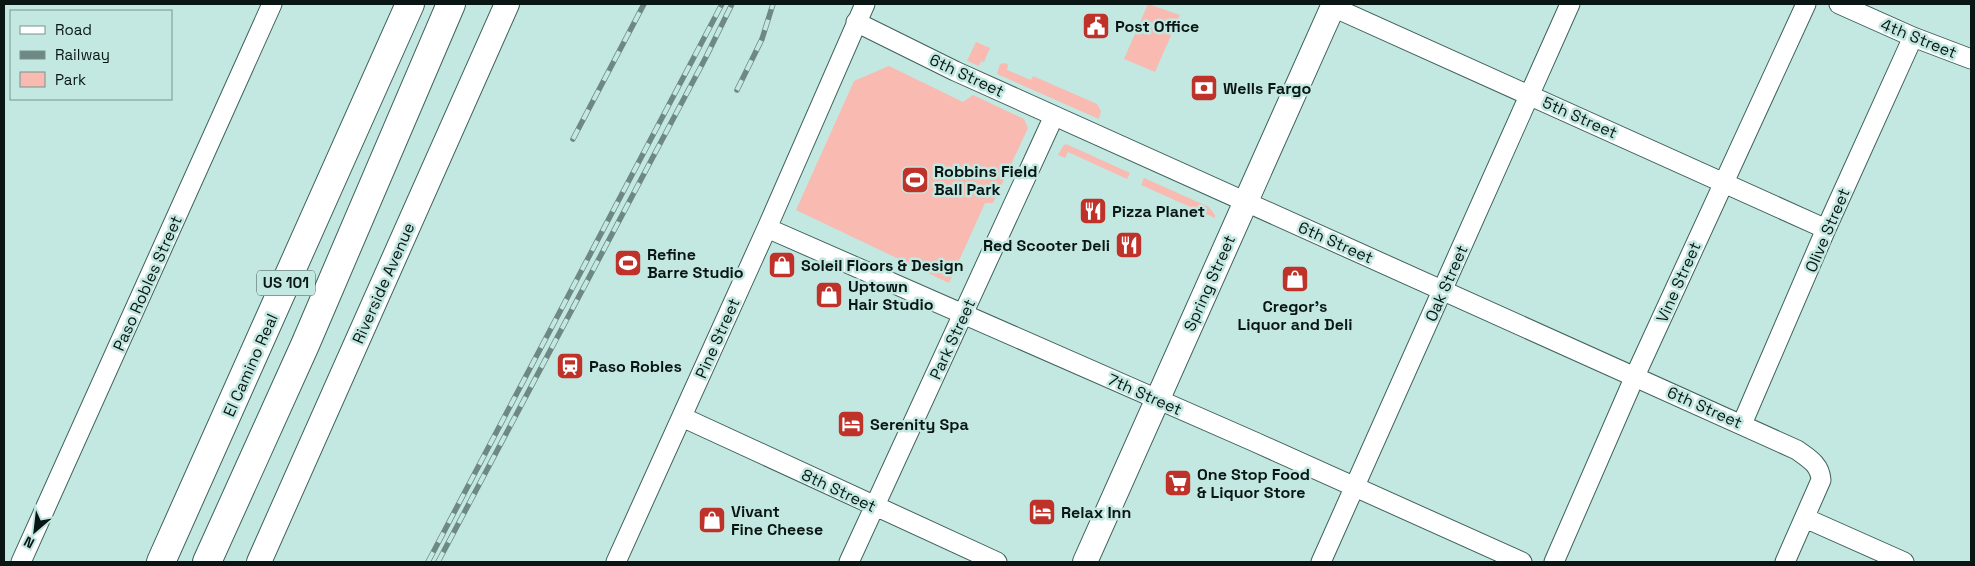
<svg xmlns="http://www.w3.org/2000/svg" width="1975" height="566" viewBox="0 0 1975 566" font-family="'Space Grotesk',sans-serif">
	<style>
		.green { fill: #f8bab1 }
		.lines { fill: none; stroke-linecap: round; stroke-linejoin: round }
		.minor-casing { stroke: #3f615b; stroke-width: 21 }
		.major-casing { stroke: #3f615b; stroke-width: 26 }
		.highway-casing { stroke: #3f615b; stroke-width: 30 }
		.minor { stroke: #fff; stroke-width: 19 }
		.major { stroke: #fff; stroke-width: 24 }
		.highway { stroke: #fff; stroke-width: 28 }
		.rail-casing { stroke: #6e8884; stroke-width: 5.5 }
		.rail { stroke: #c3e8e1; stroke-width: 4; stroke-dasharray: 11; stroke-linecap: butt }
		.labels { text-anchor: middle; stroke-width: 5; stroke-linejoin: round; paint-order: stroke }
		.shield { fill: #c3e8e1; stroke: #415552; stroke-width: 1 }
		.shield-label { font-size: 15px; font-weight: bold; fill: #091614 }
		.poi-label { font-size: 16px; font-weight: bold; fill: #091614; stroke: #c3e8e1; text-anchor: start }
		.street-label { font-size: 16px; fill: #091614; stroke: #c3e8e1 }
	</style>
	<rect width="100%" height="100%" fill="#c3e8e1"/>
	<path class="green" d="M1148,4l32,11 -25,57 -31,-13z
		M976,42l14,6 -6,14 -3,-1 -2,5 -12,-5z
		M1005,63l3,2 -1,5 24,10 2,-4 64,28 4,7 -2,8 -102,-45 3,-10z
		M889,66l74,36 10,-7 51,24 4,9 -35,75h-8l-36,80 -153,-73 58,-129z
		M1066,144l64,29 -3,6 -59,-27 -3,6 -7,-3 5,-9z
		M1144,178l65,29 6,8v3l-74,-33z"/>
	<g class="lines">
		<g class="minor-casing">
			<path id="minor" d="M1839,4l74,33 58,22
				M1333,7l493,222
				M856,22l99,49 842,379c11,8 23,14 24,30l-36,82
				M767,228l488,214 267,120
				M682,417l315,145
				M1742,424l84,-195 87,-192
				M1805,518l99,44
				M21,562l251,-558
				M616,562l151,-334 98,-224
				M849,562l205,-446
				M1321,562l249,-558
				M1554,562l81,-186 171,-372"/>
		</g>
		<g class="major-casing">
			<path id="major" d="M259,562l248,-558
				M1085,562l249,-558"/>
		</g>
		<g class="highway-casing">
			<path id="highway" d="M161,562l249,-558
				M207,562l98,-217 146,-341"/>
		</g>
		<use href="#minor" class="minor"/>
		<use href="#major" class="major"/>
		<use href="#highway" class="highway"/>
		<g class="rail-casing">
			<path id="rail" d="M737,90l25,-51 11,-35
				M573,139l71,-135
				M428,562l294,-558
				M438,562l268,-505 26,-53"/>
		</g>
		<use href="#rail" class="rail"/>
	</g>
	<defs>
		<g id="civic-square" transform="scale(1.4375)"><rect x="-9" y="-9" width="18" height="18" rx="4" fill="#bf322a" stroke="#c3e8e1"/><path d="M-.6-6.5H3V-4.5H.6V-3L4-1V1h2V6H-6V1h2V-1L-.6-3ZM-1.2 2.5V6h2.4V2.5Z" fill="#fff"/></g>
		<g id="bank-square" transform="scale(1.4375)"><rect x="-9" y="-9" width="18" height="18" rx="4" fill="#bf322a" stroke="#c3e8e1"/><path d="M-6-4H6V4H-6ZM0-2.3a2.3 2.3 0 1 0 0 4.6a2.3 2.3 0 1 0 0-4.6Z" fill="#fff"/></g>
		<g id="stadium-square" transform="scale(1.4375)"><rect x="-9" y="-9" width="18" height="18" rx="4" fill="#bf322a" stroke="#c3e8e1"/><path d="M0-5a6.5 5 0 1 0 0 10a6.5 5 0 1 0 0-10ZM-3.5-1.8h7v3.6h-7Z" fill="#fff"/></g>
		<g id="restaurant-square" transform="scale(1.4375)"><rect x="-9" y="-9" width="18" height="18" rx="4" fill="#bf322a" stroke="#c3e8e1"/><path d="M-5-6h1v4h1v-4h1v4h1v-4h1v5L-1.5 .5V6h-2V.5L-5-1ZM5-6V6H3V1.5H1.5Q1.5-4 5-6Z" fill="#fff"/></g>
		<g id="shop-square" transform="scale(1.4375)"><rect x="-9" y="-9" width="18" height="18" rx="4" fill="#bf322a" stroke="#c3e8e1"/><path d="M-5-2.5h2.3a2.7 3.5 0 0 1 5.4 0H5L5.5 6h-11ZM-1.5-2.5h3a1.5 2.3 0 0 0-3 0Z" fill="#fff"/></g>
		<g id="station-square" transform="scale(1.4375)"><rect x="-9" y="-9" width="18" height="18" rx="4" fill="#bf322a" stroke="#c3e8e1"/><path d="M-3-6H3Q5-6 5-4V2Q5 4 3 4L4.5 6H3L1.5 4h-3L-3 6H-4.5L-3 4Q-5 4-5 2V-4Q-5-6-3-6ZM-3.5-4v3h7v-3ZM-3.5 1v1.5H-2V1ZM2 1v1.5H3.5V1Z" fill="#fff"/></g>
		<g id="hotel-square" transform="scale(1.4375)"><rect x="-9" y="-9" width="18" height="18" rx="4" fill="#bf322a" stroke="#c3e8e1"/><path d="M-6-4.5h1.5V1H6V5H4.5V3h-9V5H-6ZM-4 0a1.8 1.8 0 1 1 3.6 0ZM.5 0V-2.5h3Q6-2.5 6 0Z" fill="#fff"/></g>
		<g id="supermarket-square" transform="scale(1.4375)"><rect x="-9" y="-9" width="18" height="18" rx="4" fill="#bf322a" stroke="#c3e8e1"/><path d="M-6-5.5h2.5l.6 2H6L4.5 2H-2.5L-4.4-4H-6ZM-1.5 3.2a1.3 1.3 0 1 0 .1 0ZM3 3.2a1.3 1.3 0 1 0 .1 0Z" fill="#fff"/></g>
	</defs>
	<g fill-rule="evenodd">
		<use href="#civic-square" x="1096" y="26"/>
		<use href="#bank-square" x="1204" y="88"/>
		<use href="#stadium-square" x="915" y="180"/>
		<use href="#restaurant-square" x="1093" y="211"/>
		<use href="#restaurant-square" x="1129" y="245"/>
		<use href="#stadium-square" x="628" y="263"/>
		<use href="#shop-square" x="782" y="265"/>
		<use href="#shop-square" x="1295" y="279"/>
		<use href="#shop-square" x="829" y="295"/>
		<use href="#station-square" x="570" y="366"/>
		<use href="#hotel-square" x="851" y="424"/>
		<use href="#supermarket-square" x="1178" y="483"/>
		<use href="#hotel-square" x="1042" y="512"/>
		<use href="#shop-square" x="712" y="520"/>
	</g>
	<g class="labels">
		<rect class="shield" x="257" y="270.5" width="58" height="25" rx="4"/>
		<g class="shield-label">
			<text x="286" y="288">US 101</text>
		</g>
		<g class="poi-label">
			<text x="1115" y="32">Post Office</text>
			<text x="1223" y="94">Wells Fargo</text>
			<text x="934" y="177">Robbins Field<tspan x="934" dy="18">Ball Park</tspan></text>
			<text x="1112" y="217">Pizza Planet</text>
			<text x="1110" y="251" text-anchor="end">Red Scooter Deli</text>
			<text x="647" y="260">Refine<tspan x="647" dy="18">Barre Studio</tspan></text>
			<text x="801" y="271">Soleil Floors &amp; Design</text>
			<text x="848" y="292">Uptown<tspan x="848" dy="18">Hair Studio</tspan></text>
			<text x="1295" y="312" text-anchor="middle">Cregor's<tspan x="1295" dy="18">Liquor and Deli</tspan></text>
			<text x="589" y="372">Paso Robles</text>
			<text x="870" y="430">Serenity Spa</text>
			<text x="1197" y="480">One Stop Food<tspan x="1197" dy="18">&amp; Liquor Store</tspan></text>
			<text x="731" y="517">Vivant<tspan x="731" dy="18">Fine Cheese</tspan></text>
			<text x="1061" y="518">Relax Inn</text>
		</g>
		<g class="street-label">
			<text transform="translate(1919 38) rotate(22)" y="6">4th Street</text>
			<text transform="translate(967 75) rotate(25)" y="6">6th Street</text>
			<text transform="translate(1580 117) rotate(24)" y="6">5th Street</text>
			<text transform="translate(1827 230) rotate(-67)" y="6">Olive Street</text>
			<text transform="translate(1336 242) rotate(24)" y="6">6th Street</text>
			<text transform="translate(1678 282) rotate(-66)" y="6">Vine Street</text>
			<text transform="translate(147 283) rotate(-66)" y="6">Paso Robles Street</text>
			<text transform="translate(383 283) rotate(-66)" y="6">Riverside Avenue</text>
			<text transform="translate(1209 283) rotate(-66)" y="6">Spring Street</text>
			<text transform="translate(1446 283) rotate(-66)" y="6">Oak Street</text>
			<text transform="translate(717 338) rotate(-66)" y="6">Pine Street</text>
			<text transform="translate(952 339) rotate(-65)" y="6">Park Street</text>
			<text transform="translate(250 365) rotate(-66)" y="6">El Camino Real</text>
			<text transform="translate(1145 394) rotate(24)" y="6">7th Street</text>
			<text transform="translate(1705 407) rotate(24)" y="6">6th Street</text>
			<text transform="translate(839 490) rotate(25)" y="6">8th Street</text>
		</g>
	</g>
	<rect width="1975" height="566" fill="none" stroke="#091614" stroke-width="10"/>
	<rect x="10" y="10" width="162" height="90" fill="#c3e8e1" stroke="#79948f"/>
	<rect x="20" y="26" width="25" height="8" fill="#ffffff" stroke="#79948f"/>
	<text x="55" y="35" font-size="15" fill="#091614">Road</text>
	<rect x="20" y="51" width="25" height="8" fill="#6e8884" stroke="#79948f"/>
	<text x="55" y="60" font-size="15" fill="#091614">Railway</text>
	<rect x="20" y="72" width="25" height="15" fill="#f8bab1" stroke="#79948f"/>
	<text x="55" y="85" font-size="15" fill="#091614">Park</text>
	<g transform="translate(35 531) rotate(208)" stroke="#c3e8e1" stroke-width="4" paint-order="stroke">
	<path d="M0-4L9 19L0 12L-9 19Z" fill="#091614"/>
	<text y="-8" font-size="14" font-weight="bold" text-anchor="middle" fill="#091614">N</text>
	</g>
</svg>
